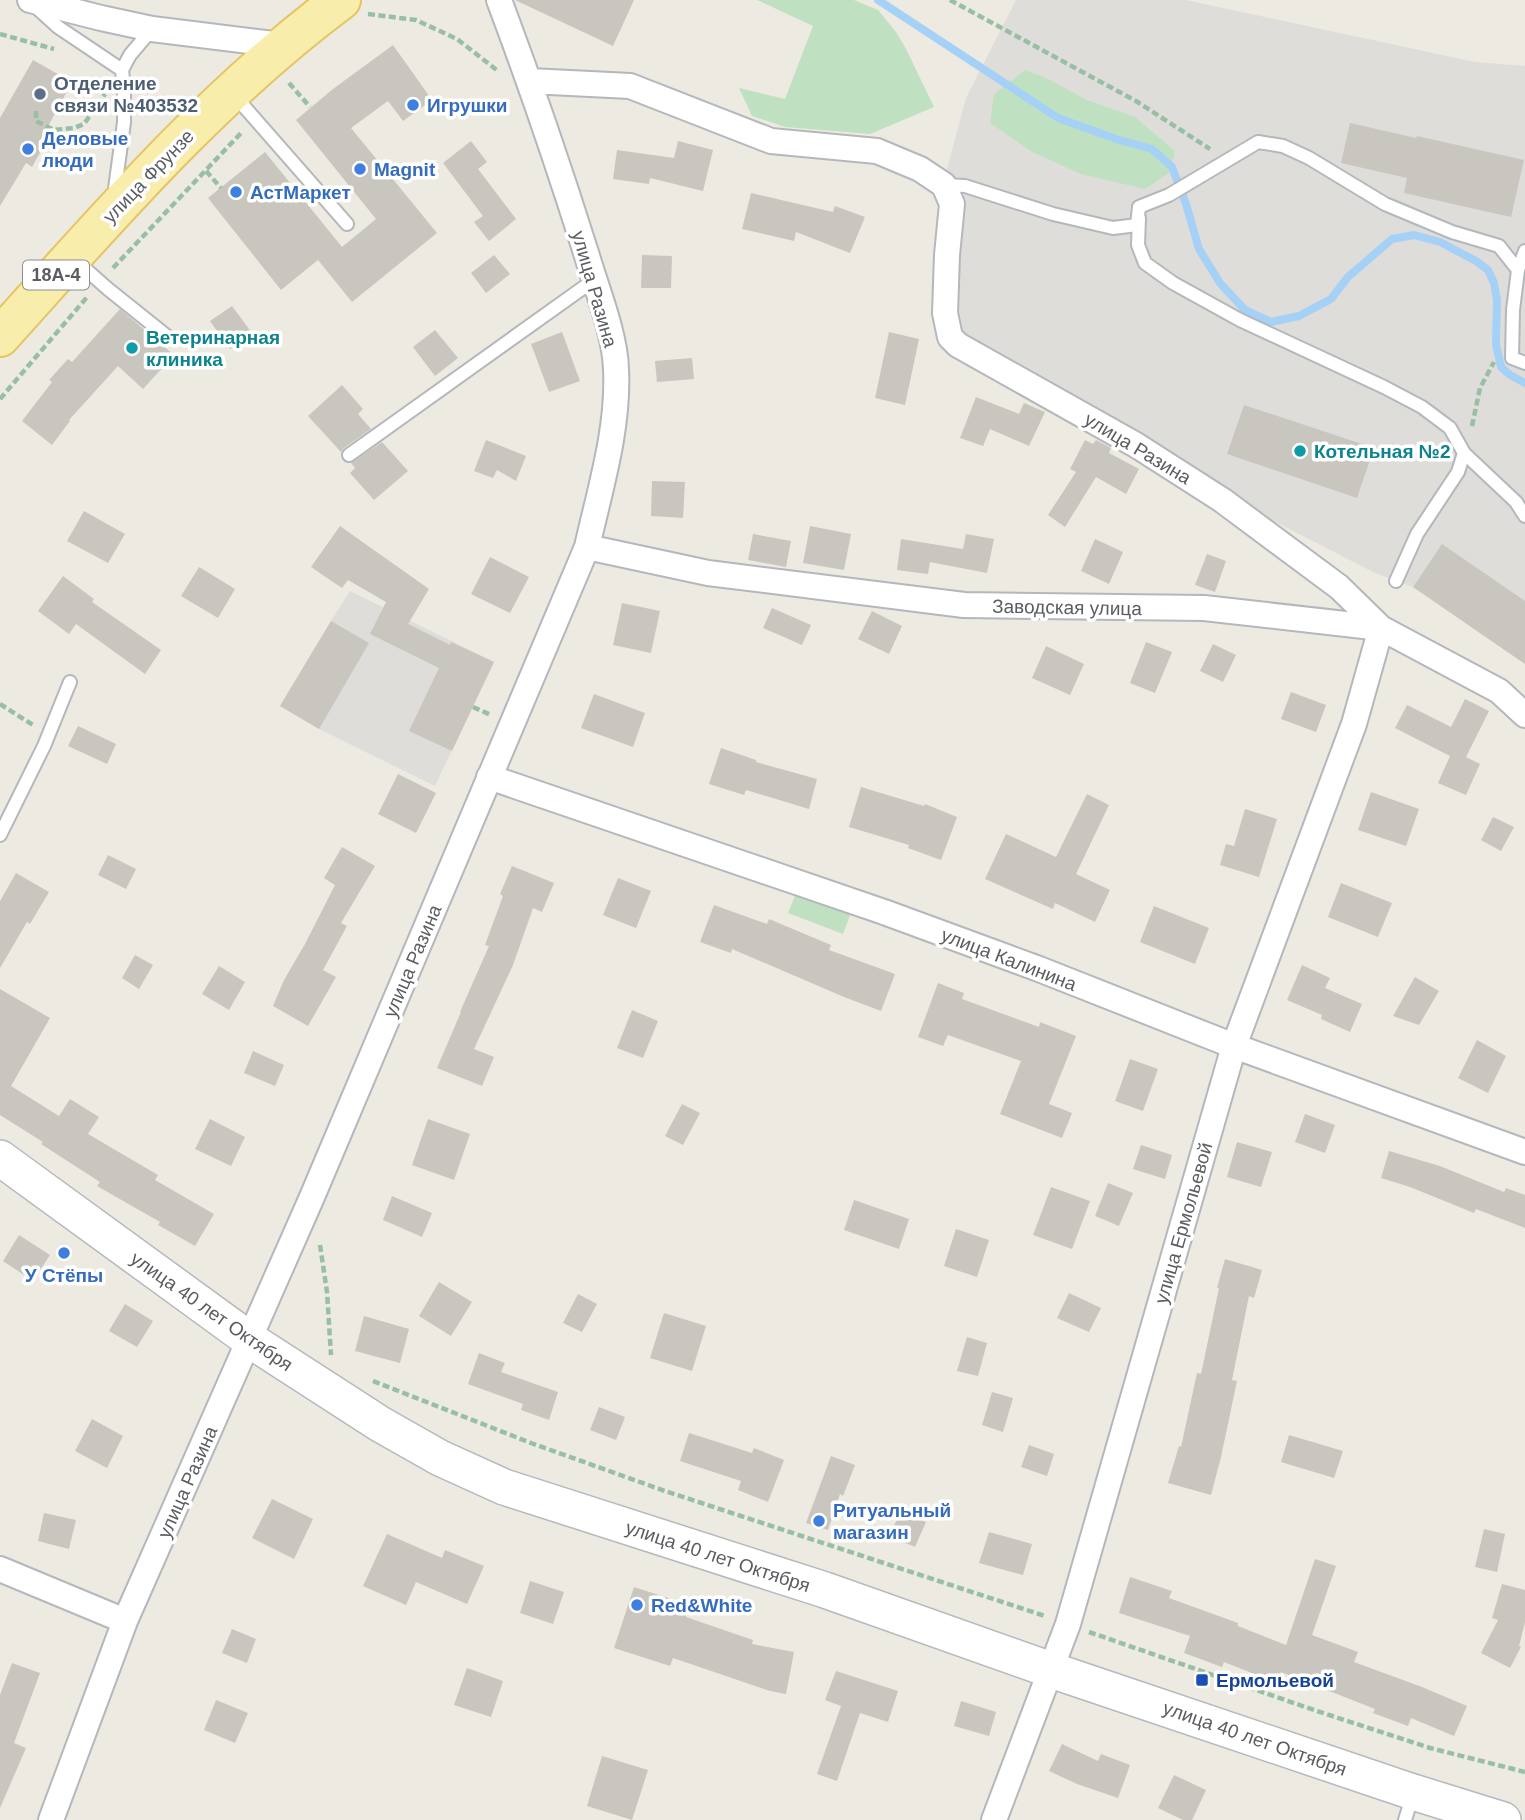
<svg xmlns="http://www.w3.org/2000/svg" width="1525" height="1820" viewBox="0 0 1525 1820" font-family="Arial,sans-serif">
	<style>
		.industrial { fill: #dfddd9 }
		.green { fill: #c0e1c1 }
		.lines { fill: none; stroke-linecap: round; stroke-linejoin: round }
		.stream { stroke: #a6d1f7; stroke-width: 8 }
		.building { fill: #c9c6c0 }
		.lane-casing { stroke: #b4b7bb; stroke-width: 16 }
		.street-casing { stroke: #b4b7bb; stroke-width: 28 }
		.secondary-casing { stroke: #b5b8bd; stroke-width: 38 }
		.primary-casing { stroke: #e5c461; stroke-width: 42 }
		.path { stroke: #98bfa4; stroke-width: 4.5; stroke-dasharray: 7 3.5; stroke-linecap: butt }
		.lane { stroke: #fff; stroke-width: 12 }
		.street { stroke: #fff; stroke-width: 24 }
		.secondary { stroke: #fff; stroke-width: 35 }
		.primary { stroke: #f8edaa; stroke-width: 38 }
		.service-dot { fill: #5c6f8a; stroke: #fff; stroke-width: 2.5 }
		.shop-dot { fill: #3f7fe0; stroke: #fff; stroke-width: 2.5 }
		.culture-dot { fill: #0f9aa8; stroke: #fff; stroke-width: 2.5 }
		.transit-dot { fill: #1a4fb4; stroke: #fff; stroke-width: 2.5 }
		.labels { text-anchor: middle; stroke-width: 7; stroke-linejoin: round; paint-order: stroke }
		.shield { fill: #fff; stroke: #8c8e90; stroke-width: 2 }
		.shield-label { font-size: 18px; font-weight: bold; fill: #5a5d61 }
		.service-label { font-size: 19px; font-weight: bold; fill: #4e5e75; stroke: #fff; text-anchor: start }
		.shop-label { font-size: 19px; font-weight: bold; fill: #366cbe; stroke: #fff; text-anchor: start }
		.street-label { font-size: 19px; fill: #5a5d61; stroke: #fff }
		.culture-label { font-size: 19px; font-weight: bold; fill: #0d838f; stroke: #fff; text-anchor: start }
		.transit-label { font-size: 19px; font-weight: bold; fill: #164399; stroke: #fff; text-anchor: start }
	</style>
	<rect width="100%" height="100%" fill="#eceae1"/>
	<path class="industrial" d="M1016,0h170l289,62 50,4v598l-112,-77 -38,-14 -111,-57 -287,-170 -25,-24 13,-136 -21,-6 22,-82z
		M350,591l144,71 -59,124 -116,-57 -39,-23 51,-85z"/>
	<path class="green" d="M757,0h97l24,10 18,22 10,17 28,58 -64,27 -85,-7 -33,-11 -13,-28 46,11 28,-73z
		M1025,70l21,8 41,22 48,17 40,34 -6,22 -24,16 -64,-15 -49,-22 -42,-29 4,-29z
		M796,893l55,20 -8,21 -55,-21z"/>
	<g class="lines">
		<path class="stream" d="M878,0l180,118 58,21 36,10 20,18 14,37 13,45 21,34 25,27 26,12 28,-6 32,-17 17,-22 44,-38 22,-4 26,7 36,19 12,9 6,13 3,17 -1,45 5,22 9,8 15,8"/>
	</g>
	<path class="building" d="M515,0h119l-21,46z
		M393,45l39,55 -29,21 -15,-20 -37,27 86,105 -85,69 -34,-42 -37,30 -73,-92 57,-46 77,95 34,-28 -80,-99 37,-31z
		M33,60l39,22 -32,59 5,3 -13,23 -6,-4 -26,43v-88z
		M1350,123l66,15 1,-2 107,24 -13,57 -107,-24 3,-15 -66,-15z
		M471,141l16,21 -9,7 38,50 -27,22 -15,-19 9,-6 -40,-53z
		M678,141l35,9 -10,41 -53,-13 -1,6 -36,-5 4,-29 57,8z
		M751,193l82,19 2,-6 30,11 -15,36 -54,-21 -2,9 -52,-12z
		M494,255l16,19 -24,19 -15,-20z
		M642,255l30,1 -1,32h-30z
		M232,306l20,27 -22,16 -20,-28z
		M120,309l54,46 -31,34 -25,-23 -49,54 1,1 -18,24 -30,-24 30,-39 -3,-2 19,-21 4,3z
		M435,330l23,28 -23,18 -22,-29z
		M562,332l18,49 -31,11 -18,-48z
		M889,332l30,7 -14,66 -30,-7z
		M692,358l2,21 -37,3 -2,-21z
		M342,385l21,24 -5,5 13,15 -27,19 -3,4 -33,-36z
		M976,397l43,17 5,-11 21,9 -16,34 -39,-17 -7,17 -23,-8z
		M1244,405l130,43 -17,50 -130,-44z
		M486,440l40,16 -10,25 -19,-11 -4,8 -19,-7z
		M1085,440l8,4 3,-4 15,8 -2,5 30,16 -13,25 -30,-17 -31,50 -17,-12 28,-43 -6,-3z
		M382,442l26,29 -34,29 -24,-27 5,-5 -4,-5z
		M652,481l33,1 -2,36 -32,-2z
		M84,511l41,23 -17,29 -41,-22z
		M340,526l89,63 -21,35 42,21 1,-3 43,20 -42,89 -43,-20 30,-63 -69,-34 16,-32 -38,-22 -6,8 -31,-21z
		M810,526l41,8 -7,36 -41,-7z
		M753,534l38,7 -5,26 -38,-7z
		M966,534l28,5 -7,34 -57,-11 -2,12 -31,-4 4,-31 62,10z
		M1095,539l28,13 -14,32 -28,-13z
		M1442,544l83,57v63l-112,-77z
		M1207,554l19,7 -11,31 -20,-7z
		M490,557l39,20 -19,36 -39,-19z
		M199,567l36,22 -17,29 -37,-22z
		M63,576l31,23 -2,3 69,48 -16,24 -69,-50 -7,10 -31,-23z
		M622,603l38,8 -9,42 -38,-8z
		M772,608l39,17 -9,20 -39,-17z
		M872,611l30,15 -13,28 -31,-15z
		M331,621l38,22 -50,86 -39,-23z
		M1146,642l26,10 -17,41 -25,-10z
		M1213,644l23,11 -13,27 -23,-11z
		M1046,646l38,18 -14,31 -38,-17z
		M1291,692l35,13 -10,27 -35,-13z
		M594,694l51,19 -12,34 -52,-19z
		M1465,699l24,12 -23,46 14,7 -14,31 -28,-12 12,-27 -55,-28 12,-23 44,22z
		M78,726l38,18 -9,20 -39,-18z
		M721,748l35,12v2l61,17 -8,30 -63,-19 -2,5 -35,-11z
		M398,774l38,19 -20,40 -38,-19z
		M861,787l63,19 1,-2 32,13 -16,43 -33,-12 1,-3 -60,-18z
		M1371,792l48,17 -13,37 -48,-16z
		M1087,794l22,11 -33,69 34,16 -15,32 -40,-19 -2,6 -68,-30 21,-45 50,23z
		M1245,809l32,10 -18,58 -39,-12 6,-21 8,2z
		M1493,817l21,10 -13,24 -20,-11z
		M342,847l33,19 -34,57 6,3 -24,44 13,7 -28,49 -35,-20 11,-26 21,-36 30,-59 -11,-7z
		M108,855l28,14 -10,20 -28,-14z
		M512,866l42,17 -12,29 -9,-4 -20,57 -39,84 20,8 -12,29 -45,-18 24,-56h-1l29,-66 -4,-1 18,-49 -3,-2z
		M16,873l33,19 -19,32 -3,-2 -27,46v-67z
		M618,878l33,13 -15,37 -33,-13z
		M1341,883l51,20 -14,34 -50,-20z
		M714,905l53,19 2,-5 62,26 -2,5 66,24 -14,37 -37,-14 -112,-48 -1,4 -31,-11z
		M1154,906l55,22 -14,36 -55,-22z
		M135,955l18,10 -14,24 -17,-11z
		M1302,965l28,13 -5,10 37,16 -12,28 -29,-13 1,-4 -35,-15z
		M219,966l26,16 -16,28 -27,-16z
		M1415,977l24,14 -20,34 -26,-9z
		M938,983l26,10 -2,6 77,28 1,-5 36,14 -27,68 23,9 -10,25 -62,-24 21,-53 -73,-26 -5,11 -25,-9z
		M0,989l50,29 -39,68 48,30 11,-17 29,18 -11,17 70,41 -3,5 59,34 -19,32 -37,-21 2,-3 -63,-36 3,-4 -59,-38 2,-2 -43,-27z
		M632,1010l26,11 -15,37 -26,-10z
		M1477,1040l29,16 -18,37 -30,-15z
		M253,1051l31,14 -9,21 -31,-13z
		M1130,1059l28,10 -15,42 -28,-10z
		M682,1104l18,9 -17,32 -18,-9z
		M1305,1114l30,11 -10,28 -30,-11z
		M210,1119l35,18 -14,29 -36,-17z
		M428,1119l42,15 -16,46 -42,-15z
		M1237,1142l35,10 -11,35 -34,-10z
		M1141,1145l31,10 -7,24 -32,-10z
		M1389,1151l51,15 64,26 2,-4 19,7v33l-49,-19 -2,4 -64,-26 -29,-9z
		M1108,1183l25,10 -14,33 -24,-10z
		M1051,1187l39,14 -18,48 -39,-14z
		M392,1196l40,17 -10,24 -39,-17z
		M854,1200l55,19 -10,30 -55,-19z
		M956,1229l33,11 -12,37 -33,-11z
		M19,1235l31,20 -17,26 -30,-20z
		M1225,1259l37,11 -8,28 -5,-2 -17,84 5,1 -16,76 -10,38 -43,-12 11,-37 2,1 16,-74 4,1 18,-86h-2z
		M439,1282l33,20 -21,34 -32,-20z
		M1069,1293l32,15 -12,24 -32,-14z
		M578,1294l19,10 -15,28 -19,-9z
		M125,1304l28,17 -16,26 -28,-16z
		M664,1313l42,13 -14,45 -42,-13z
		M364,1316l45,13 -9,34 -45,-12z
		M967,1337l20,6 -9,33 -21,-5z
		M479,1353l26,10 -4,9 57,20 -9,28 -28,-10 2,-6 -55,-20z
		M992,1392l21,6 -10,34 -21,-7z
		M599,1407l26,10 -9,23 -26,-10z
		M92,1419l31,17 -16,32 -32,-17z
		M689,1433l63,20 2,-5 30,12 -16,42 -30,-12 3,-9 -61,-20z
		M1289,1435l54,16 -9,27 -53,-16z
		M1029,1445l25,9 -7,22 -26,-9z
		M831,1456l24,9 -12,31 -3,-2 -12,36 -22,-7z
		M272,1499l41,20 -19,40 -42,-21z
		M901,1511l25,11 -11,25 -26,-11z
		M44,1513l32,7 -7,29 -31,-8z
		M1484,1529l21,5 -8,38 -22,-5z
		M989,1532l43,12 -9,31 -44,-12z
		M387,1534l55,24 3,-8 39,16 -17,38 -51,-22 -10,23 -43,-19z
		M1315,1559l21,7 -24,69 46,17 -4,10 68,25 45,19 -13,30 -43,-18 -3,8 -35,-13 2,-4 -94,-37 -4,11 -53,-21 -2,5 -38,-14 6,-17 -71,-23 11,-36 42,14 -3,7 69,25v3l48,19z
		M530,1581l34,11 -11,32 -33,-11z
		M1502,1584l23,6v32l-6,24 2,1 -11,21 -29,-15 17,-33 -6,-2z
		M634,1587l56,18 -4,12 67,23 -1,4 42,8 -8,42 -16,-3 -97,-33 -3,8 -56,-18z
		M232,1629l24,10 -9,24 -25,-10z
		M12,1663l28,10 -26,70 12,5 -26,60v-113z
		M467,1668l36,13 -12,36 -37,-12z
		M836,1671l62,20 -10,31 -28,-9 -23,68 -20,-7 24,-68 -16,-6z
		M216,1700l32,13 -13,30 -31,-13z
		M961,1701l35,11 -7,24 -35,-10z
		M1062,1744l36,17 3,-7 29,11 -12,33 -41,-14 -28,-13z
		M602,1756l46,14 -16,50 -45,-14z
		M1174,1775l32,15 -14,30h-9l-25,-12z"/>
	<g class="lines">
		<g class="lane-casing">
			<path id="lane" d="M36,7l22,20 64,43
				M234,95l113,129
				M944,185l21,1 88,28 60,14 24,-3 2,-18 30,-12 89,-53 25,4 26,12 76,46 67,28 47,14 19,24 -5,40 -1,48 13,5
				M114,196l10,-74v-34l-2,-18 8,-15 22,-26
				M1139,218l-1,27 7,18 28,20 67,37 144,67 38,20 28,21 14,25 -6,19 -41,62 -21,47
				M74,259l34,30 60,48
				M1518,270l7,-19
				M1464,453l52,49 9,14
				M349,455l245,-175
				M0,835l44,-89 26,-64
				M1405,1820l8,-26"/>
		</g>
		<g class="street-casing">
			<path id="street" d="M30,0l71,18 51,11 130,16
				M530,81l100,5 141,55 106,10 43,18 24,16 8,19 -5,51 -2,58 5,24 8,8 178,100 86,55 117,87 42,41 -27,96 -120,322 -166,578 -74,196
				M587,547l121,26 256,32 240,3 177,20 118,63 26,24
				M489,777l395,135 155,57 195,77 291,106
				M0,1569l125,52
				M51,1820l74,-199 187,-424 275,-650c13,-58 32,-118 29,-178 -1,-35 -19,-79 -29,-113 -27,-86 -56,-171 -88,-256"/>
		</g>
		<g class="secondary-casing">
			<path id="secondary" d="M0,1158l250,182 130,84 60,34 64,29 321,103 226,80 362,122 90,28"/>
		</g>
		<g class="primary-casing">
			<path id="primary" d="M0,337c107,-119 212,-241 341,-337"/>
		</g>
		<path class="path" d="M950,0l186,101 74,48
			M368,14l48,6 41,19 41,32
			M0,34l54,15
			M289,83l21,24
			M36,111v10l18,9 20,-2 10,-4 21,-30
			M206,171l15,17
			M113,268l129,-136
			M0,399l88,-103
			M1472,426l8,-38 14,-26
			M0,704l33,21
			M473,707l18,8
			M320,1245l7,47 4,63
			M373,1381l158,62 134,48 380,125
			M1089,1632l225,78 116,38 95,24"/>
		<use href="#lane" class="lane"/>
		<use href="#street" class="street"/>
		<use href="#secondary" class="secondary"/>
		<use href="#primary" class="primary"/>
	</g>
	<circle class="service-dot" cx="40" cy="94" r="7"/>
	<g class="shop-dot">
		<circle cx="413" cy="105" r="7"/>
		<circle cx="28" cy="149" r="7"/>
		<circle cx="360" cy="169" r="7"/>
		<circle cx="236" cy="192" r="7"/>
		<circle cx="64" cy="1253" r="7"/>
		<circle cx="819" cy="1521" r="7"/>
		<circle cx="637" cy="1605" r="7"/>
	</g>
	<g class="culture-dot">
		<circle cx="132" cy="348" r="7"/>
		<circle cx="1300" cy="451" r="7"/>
	</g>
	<rect class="transit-dot" x="1195" y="1673" width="14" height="14" rx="3.5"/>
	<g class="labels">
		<rect class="shield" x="23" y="260.5" width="66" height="29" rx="5"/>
		<g class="shield-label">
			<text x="56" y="281">18А-4</text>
		</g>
		<g class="service-label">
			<text x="54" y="90">Отделение<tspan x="54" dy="22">связи №403532</tspan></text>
		</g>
		<g class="shop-label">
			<text x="427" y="112">Игрушки</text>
			<text x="42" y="145">Деловые<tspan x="42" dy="22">люди</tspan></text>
			<text x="374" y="176">Magnit</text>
			<text x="250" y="199">АстМаркет</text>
			<text x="64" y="1282" text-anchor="middle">У Стёпы</text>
			<text x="833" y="1517">Ритуальный<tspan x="833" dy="22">магазин</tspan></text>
			<text x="651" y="1612">Red&amp;White</text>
		</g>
		<g class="street-label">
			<text transform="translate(148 176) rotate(-46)" y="7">улица Фрунзе</text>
			<text transform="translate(595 289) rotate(74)" y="7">улица Разина</text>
			<text transform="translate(1138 448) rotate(31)" y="7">улица Разина</text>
			<text transform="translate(1067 607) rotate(1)" y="7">Заводская улица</text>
			<text transform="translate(1009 959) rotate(21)" y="7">улица Калинина</text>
			<text transform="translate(412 961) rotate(-67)" y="7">улица Разина</text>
			<text transform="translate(1183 1223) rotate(-74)" y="7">улица Ермольевой</text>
			<text transform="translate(212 1311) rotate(35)" y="7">улица 40 лет Октября</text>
			<text transform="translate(187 1482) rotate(-66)" y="7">улица Разина</text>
			<text transform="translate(718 1556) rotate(18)" y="7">улица 40 лет Октября</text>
			<text transform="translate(1255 1738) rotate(19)" y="7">улица 40 лет Октября</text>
		</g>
		<g class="culture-label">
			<text x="146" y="344">Ветеринарная<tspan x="146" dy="22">клиника</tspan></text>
			<text x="1314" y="458">Котельная №2</text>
		</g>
		<g class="transit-label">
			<text x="1216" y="1687">Ермольевой</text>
		</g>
	</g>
</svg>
